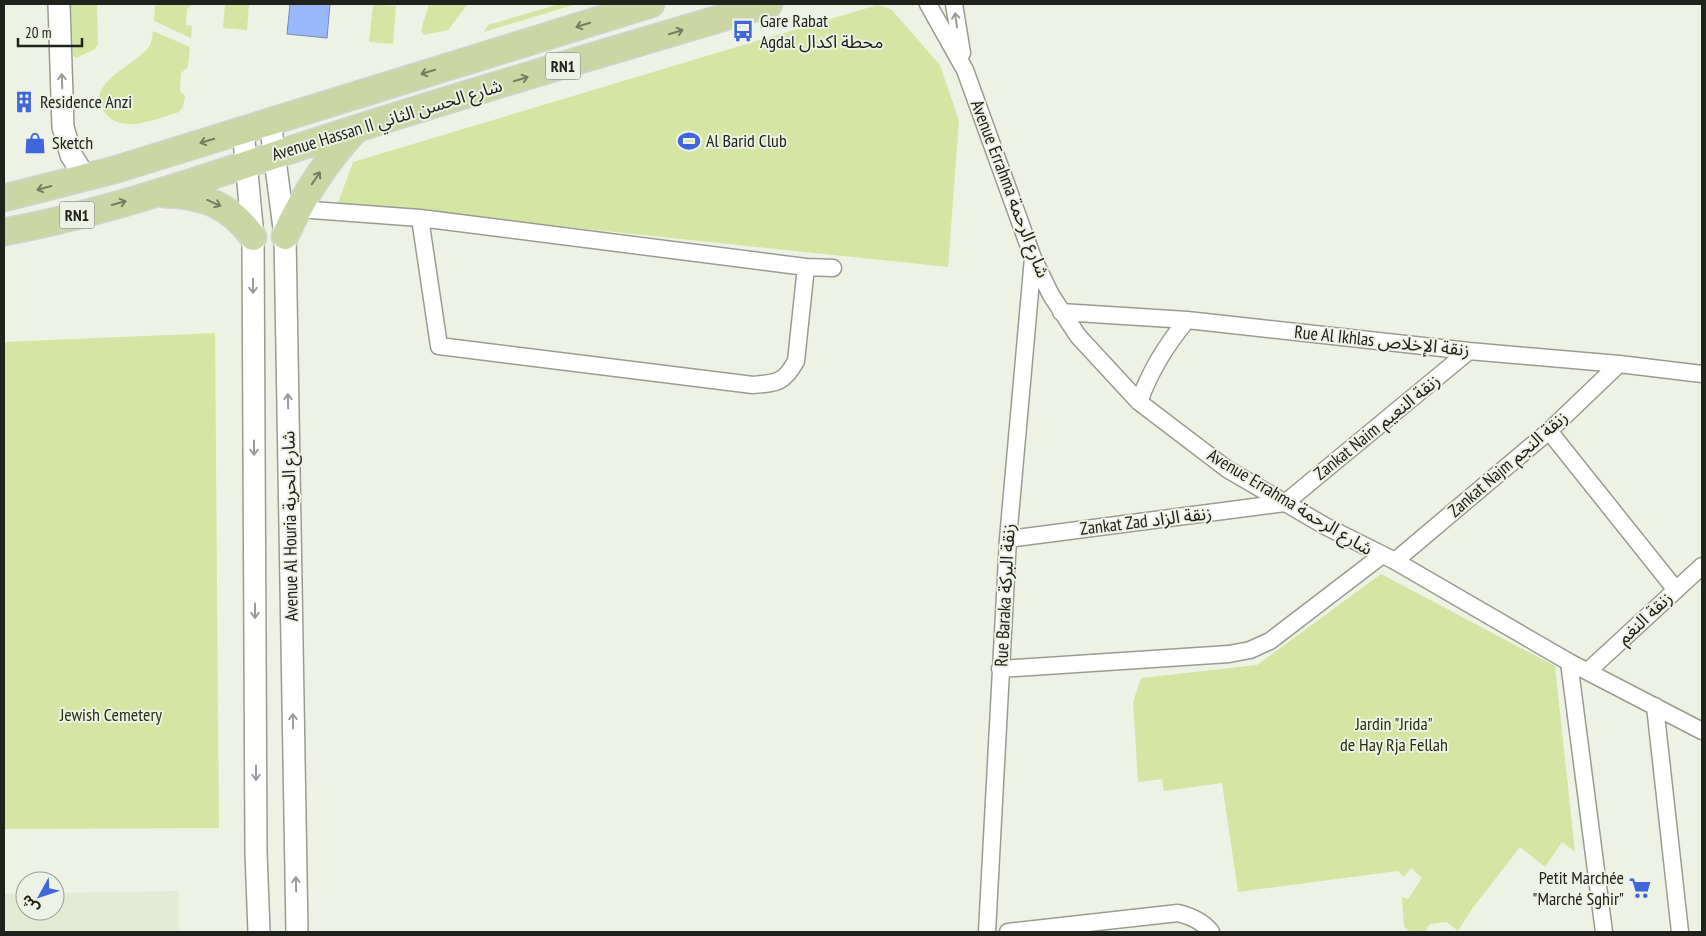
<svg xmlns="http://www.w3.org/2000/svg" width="1706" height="936" viewBox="0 0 1706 936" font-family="'PT Sans Narrow','Noto Sans Arabic',sans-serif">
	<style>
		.built { fill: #e4ead4 }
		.green { fill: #d5e5a3 }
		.water { fill: #99b8fe; stroke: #758bba }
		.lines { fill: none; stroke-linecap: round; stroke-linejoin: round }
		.minor-casing { stroke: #999d8f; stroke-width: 19 }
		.tertiary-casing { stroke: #999d8f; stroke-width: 24 }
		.primary-casing { stroke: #d2d3d2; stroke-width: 29 }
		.minor { stroke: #fff; stroke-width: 16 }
		.tertiary { stroke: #fff; stroke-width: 21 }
		.primary { stroke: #cad6a4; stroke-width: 26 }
		.oneway { stroke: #9b9c99 }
		.oneway2 { stroke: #757c60 }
		.labels { text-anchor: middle; stroke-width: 4; stroke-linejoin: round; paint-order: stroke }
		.shield { fill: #eef2e4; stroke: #5e6058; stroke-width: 1 }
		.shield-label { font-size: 16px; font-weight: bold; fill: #20221c }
		.poi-label { font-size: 18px; fill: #20221c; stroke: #eef2e4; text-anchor: start }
		.street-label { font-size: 18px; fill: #20221c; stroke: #eef2e4 }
		.park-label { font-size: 18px; fill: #29300e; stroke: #eef2e4 }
	</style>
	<rect width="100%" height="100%" fill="#eef2e4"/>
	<path class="built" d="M179,891v41h-175v-38h21v17h30v-18z"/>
	<path class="green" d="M71,4h26l1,40 -3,5 -19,9 -3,-3z
		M165,4h28l-6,5 -1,16 6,1 -1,12 -37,-17 1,-15z
		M225,4h24l-2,26 -24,-2z
		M373,4l23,2 -3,38 -24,-2z
		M429,4h39l-20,26 -24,5 -3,-5z
		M559,4h17l-92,28 4,-7z
		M877,5l14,4 49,56 19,56 -11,146 -610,-64 15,-41z
		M153,31l37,16 -2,20 -7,6 -1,18 5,5 -2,11 -4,5c-19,6 -53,21 -70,5 -32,-31 24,-50 38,-68 5,-5 5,-11 6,-18z
		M215,333l4,495 -215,1v-487z
		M1381,574l174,92 20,186 -13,-10 -17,25 -25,-20 -48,62 -14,22 -11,-9 -17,2 -5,8h-14l-7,-5 -2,-30 6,2 14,-21 -11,-10 -7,9 -6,-6 -160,21 -16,-109 -58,8 -2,-12 -24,3 -5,-80 8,-24 116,-13z"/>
	<path class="water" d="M290,4h40l-3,34 -40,-4z"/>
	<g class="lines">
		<g class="minor-casing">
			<path id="minor" d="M928,4l37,66 68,188 18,37 27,41 61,66 88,67 98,57 70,35 174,101 133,69
				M954,4l8,49
				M298,209l122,9 386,49 27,1
				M420,218l19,128 314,39c24,-2 31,-2 43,-24l10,-94
				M1061,312l126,8 282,31 150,13 83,10
				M1139,402c11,-31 27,-57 48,-82
				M1549,431l127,159
				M1008,539l277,-36 184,-152
				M1395,561l154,-130 70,-67
				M1569,662l35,270
				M1000,669l229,-15 21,-4 20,-9 111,-85
				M1588,671l114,-105
				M1655,706l25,226
				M987,932l21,-393 25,-281
				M1008,932l170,-19c12,3 25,8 33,19"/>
		</g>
		<g class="tertiary-casing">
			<path id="tertiary" d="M59,4l4,123 8,28 14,22
				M270,121l15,115 12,696
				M243,129l10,108 3,616 3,79"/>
		</g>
		<g class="primary-casing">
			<path id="primary" d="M164,194c39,1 66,11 89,43
				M4,198l110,-28 537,-166
				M4,232c114,-21 231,-65 342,-100 140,-45 282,-86 423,-128
				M285,236c18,-40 41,-75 71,-107"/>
		</g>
		<use href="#minor" class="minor"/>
		<use href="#tertiary" class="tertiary"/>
		<use href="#primary" class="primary"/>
	</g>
	<defs><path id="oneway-shaft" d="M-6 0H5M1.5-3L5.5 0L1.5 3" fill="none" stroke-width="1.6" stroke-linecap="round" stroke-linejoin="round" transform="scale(1.25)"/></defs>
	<g class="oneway">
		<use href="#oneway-shaft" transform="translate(956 20) rotate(-98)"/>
		<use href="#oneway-shaft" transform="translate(62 81) rotate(-92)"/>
		<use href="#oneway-shaft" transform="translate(253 286) rotate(90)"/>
		<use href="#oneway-shaft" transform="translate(288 401) rotate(-91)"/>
		<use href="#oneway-shaft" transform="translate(254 448) rotate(90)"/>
		<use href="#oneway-shaft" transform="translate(255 611) rotate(90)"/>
		<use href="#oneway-shaft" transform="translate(293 721) rotate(-91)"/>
		<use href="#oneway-shaft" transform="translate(256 773) rotate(90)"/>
		<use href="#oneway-shaft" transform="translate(296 884) rotate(-91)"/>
	</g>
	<g class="oneway2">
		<use href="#oneway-shaft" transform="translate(583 25) rotate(163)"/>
		<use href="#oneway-shaft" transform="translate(676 32) rotate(-17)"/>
		<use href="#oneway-shaft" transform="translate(428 72) rotate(163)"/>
		<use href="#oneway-shaft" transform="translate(521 79) rotate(-17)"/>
		<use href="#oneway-shaft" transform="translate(207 141) rotate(163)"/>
		<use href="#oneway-shaft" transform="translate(316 178) rotate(-56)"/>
		<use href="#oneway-shaft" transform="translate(44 188) rotate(165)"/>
		<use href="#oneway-shaft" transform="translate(119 203) rotate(-16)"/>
		<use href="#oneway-shaft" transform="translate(214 203) rotate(24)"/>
	</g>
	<defs>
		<g id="bus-bare" transform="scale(1.725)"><path d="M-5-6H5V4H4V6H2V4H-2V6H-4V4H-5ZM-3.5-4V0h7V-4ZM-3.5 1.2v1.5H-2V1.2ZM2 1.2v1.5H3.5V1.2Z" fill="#3e68d9" stroke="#eef2e4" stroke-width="2.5" paint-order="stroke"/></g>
		<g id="building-bare" transform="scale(1.725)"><path d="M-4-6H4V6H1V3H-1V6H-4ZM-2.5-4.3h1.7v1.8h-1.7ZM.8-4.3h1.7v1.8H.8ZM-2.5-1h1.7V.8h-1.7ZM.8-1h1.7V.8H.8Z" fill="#3e68d9" stroke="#eef2e4" stroke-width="2.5" paint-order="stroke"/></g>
		<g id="stadium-bare" transform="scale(1.725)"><path d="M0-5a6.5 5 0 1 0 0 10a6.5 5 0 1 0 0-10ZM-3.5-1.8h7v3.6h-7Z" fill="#3e68d9" stroke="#eef2e4" stroke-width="2.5" paint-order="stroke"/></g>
		<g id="shop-bare" transform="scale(1.725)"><path d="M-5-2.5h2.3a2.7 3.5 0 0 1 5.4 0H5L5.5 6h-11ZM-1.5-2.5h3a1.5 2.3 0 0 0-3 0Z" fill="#3e68d9" stroke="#eef2e4" stroke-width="2.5" paint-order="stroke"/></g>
		<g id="supermarket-bare" transform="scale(1.725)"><path d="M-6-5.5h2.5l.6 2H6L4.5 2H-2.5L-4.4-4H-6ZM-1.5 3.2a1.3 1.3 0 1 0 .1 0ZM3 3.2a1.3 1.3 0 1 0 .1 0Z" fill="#3e68d9" stroke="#eef2e4" stroke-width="2.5" paint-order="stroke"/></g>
	</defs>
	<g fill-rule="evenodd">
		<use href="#bus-bare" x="743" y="31"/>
		<use href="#building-bare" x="24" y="102"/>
		<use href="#stadium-bare" x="689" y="141"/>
		<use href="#shop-bare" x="35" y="143"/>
		<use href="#supermarket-bare" x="1640" y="888"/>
	</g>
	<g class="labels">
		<g class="shield">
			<rect x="545.5" y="52.5" width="35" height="27" rx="4"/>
			<rect x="59.5" y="201.5" width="35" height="27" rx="4"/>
		</g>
		<g class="shield-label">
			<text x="563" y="72">RN1</text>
			<text x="77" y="221">RN1</text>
		</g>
		<g class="poi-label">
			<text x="760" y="27">Gare Rabat<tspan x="760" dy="21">Agdal محطة اكدال</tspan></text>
			<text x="40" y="108">Residence Anzi</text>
			<text x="706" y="147">Al Barid Club</text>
			<text x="52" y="149">Sketch</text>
			<text x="1624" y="884" text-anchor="end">Petit Marchée<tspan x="1624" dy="21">"Marché Sghir"</tspan></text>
		</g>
		<g class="street-label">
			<text transform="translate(387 120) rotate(-17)" y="6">Avenue Hassan II شارع الحسن الثاني</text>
			<text transform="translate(1010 189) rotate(69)" y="6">Avenue Errahma شارع الرحمة</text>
			<text transform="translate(1382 341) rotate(6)" y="6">Rue Al Ikhlas زنقة الإخلاص</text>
			<text transform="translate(1377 427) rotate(-39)" y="6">Zankat Naim زنقة النعيم</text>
			<text transform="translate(1508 464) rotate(-41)" y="6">Zankat Najm زنقة النجم</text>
			<text transform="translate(1290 502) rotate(31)" y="6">Avenue Errahma شارع الرحمة</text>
			<text transform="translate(1146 521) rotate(-7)" y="6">Zankat Zad زنقة الزاد</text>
			<text transform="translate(290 526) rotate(-91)" y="6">Avenue Al Houria شارع الحرية</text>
			<text transform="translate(1005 595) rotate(-87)" y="6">Rue Baraka زنقة البركة</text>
			<text transform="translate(1645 618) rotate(-43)" y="6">زنقة النغم</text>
		</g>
		<g class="park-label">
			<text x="111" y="721">Jewish Cemetery</text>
			<text x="1394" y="730">Jardin "Jrida"<tspan x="1394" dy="21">de Hay Rja Fellah</tspan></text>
		</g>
	</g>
	<rect width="1706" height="936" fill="none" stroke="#20221c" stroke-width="10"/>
	<g transform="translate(40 896) rotate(230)"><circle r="24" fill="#eef2e4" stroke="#9c9f94"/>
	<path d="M0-4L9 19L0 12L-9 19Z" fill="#3e68d9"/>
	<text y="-8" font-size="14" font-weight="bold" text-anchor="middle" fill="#20221c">ش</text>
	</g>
	<path d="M18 38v8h64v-8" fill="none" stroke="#20221c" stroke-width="2.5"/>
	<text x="25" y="38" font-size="15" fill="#20221c" stroke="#eef2e4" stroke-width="4" paint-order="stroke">20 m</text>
</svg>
